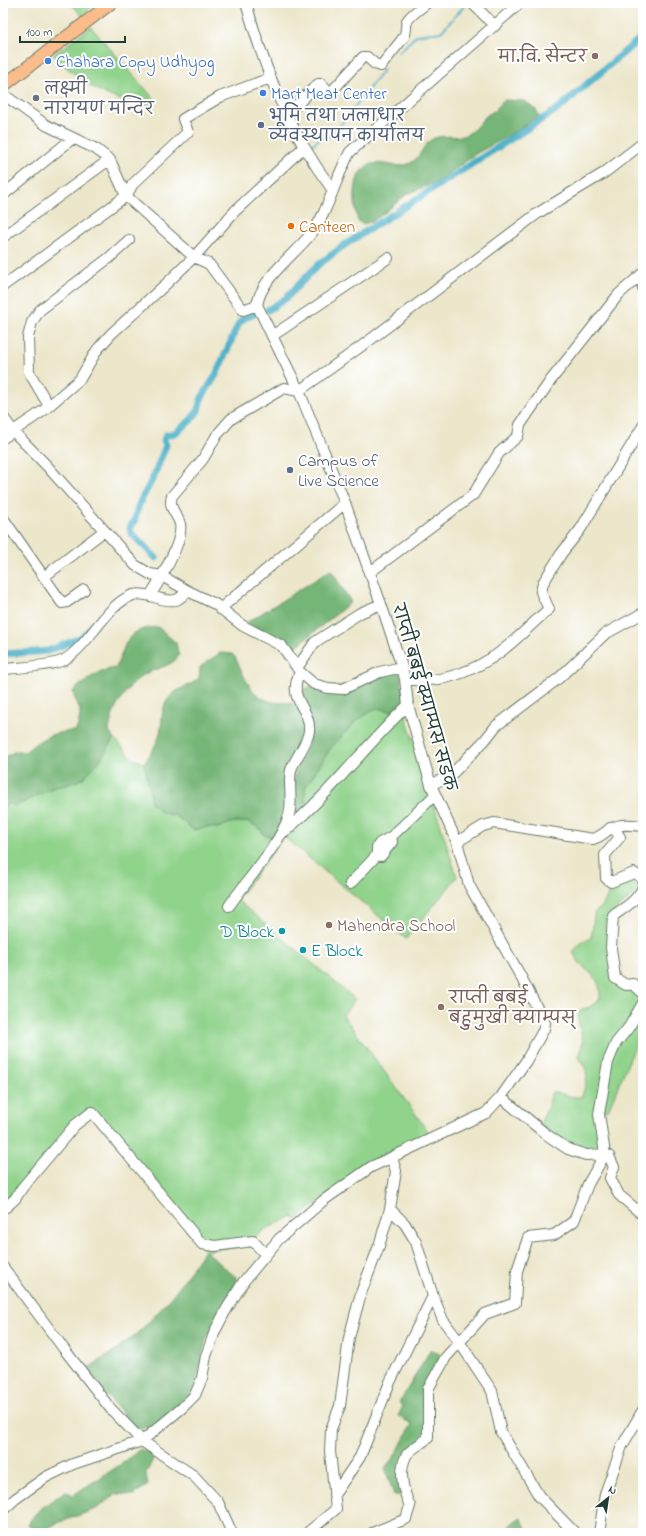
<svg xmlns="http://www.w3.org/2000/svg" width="646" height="1536" viewBox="0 0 646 1536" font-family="'Indie Flower','Playpen Sans Deva',sans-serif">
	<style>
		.green { fill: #90d38b; stroke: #588860 }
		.forest { fill: #74b577; stroke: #4a7956 }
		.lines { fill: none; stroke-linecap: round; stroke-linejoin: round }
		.stream { stroke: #47afc7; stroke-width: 2 }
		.canal { stroke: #47afc7; stroke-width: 7 }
		.minor-casing { stroke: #677868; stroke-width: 12 }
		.major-casing { stroke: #677868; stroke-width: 14 }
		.minor { stroke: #fff; stroke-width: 10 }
		.major { stroke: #f9bc8a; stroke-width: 12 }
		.education-dot { fill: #8d6e63; stroke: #fff; stroke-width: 1.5 }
		.shop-dot { fill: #3f7fe0; stroke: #fff; stroke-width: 1.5 }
		.worship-dot { fill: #6b7280; stroke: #fff; stroke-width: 1.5 }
		.service-dot { fill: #5c6f8a; stroke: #fff; stroke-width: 1.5 }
		.food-dot { fill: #e8710a; stroke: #fff; stroke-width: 1.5 }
		.culture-dot { fill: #0f9aa8; stroke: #fff; stroke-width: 1.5 }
		.labels { text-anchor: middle; stroke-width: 4; stroke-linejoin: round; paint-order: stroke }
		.education-label { font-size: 17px; fill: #785e54; stroke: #fff; text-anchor: start }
		.shop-label { font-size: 17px; fill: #366cbe; stroke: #fff; text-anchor: start }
		.worship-label { font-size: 17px; fill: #5b616d; stroke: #fff; text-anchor: start }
		.service-label { font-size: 17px; fill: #4e5e75; stroke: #fff; text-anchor: start }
		.food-label { font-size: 17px; fill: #c56008; stroke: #fff; text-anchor: start }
		.street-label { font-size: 17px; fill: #1f3d34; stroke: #fff }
		.culture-label { font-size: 17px; fill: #0d838f; stroke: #fff; text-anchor: end }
	</style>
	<rect width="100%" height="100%" fill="#fff"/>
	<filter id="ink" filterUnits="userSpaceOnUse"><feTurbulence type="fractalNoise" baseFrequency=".025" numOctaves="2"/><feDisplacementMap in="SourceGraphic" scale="8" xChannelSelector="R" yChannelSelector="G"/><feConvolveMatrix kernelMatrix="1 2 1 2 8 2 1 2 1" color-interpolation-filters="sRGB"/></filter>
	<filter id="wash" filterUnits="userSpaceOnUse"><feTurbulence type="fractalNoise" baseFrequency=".012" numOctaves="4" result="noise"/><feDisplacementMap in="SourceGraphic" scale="16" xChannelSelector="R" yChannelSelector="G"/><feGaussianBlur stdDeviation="0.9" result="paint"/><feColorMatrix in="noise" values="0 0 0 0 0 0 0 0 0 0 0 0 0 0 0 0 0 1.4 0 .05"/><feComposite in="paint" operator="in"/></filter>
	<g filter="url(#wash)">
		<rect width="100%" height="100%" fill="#ece6ca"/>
		<path class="green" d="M71,3h25l-14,13z
			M91,27l64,73 -6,5c-9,-3 -18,-3 -27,-5 -28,-7 -48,-26 -69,-45z
			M405,705l1,12 51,160 -51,62 -122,-102 -47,63 118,99 -12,16 87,119 -61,28 -73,58 -3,-4 -29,14 -22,17 -28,2 -7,3 -3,-2 -117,-141 -68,79 -16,14v-393l5,-6 8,3 38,-19 13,-2 32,-23 15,-24 19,21 11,4 6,27 1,13 11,9 14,4 17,14 15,-3 9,1 16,-6h16l22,15 35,-29 -1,-20 25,-39 26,-28 21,-13 14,3z
			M633,877l6,1v13l-25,20v68l29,16v33l-35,82 -10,3 5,38 -26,-1 -38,-25 9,-17 1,-9 3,-7c12,1 20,7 30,5 4,-16 9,-25 -3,-39l4,-17 -5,-22 2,-9 10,-3 10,-8c2,-28 -18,-25 -27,-47l10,-11 7,-2c4,-9 2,-17 5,-27l7,-5 10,-21z"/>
		<path class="forest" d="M504,100l21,1 12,10 2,5 -29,19 -33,18 -40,29 -30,12 -24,20 -12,8 -8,2 -5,-3c-4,-14 -6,-43 6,-53 14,-11 30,2 44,-4 12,-4 14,-18 23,-24 10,-7 25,-1 35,-5 9,-5 13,-12 20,-19 2,-2 5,-3 8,-5 4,-3 5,-8 10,-11z
			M331,570l20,32 -59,48 -14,-11 -32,-16z
			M158,627l18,16 3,13c-9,11 -20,11 -32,17 -19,10 -36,37 -38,58l5,7 -15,24 -17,17 -15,6 -13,2 -38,19 -8,-3 -5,6v-51l13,-7 9,1c18,-15 27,-20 51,-21 2,-7 6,-17 3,-24 -3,-6 -5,-9 -6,-16 14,-11 24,-21 43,-23 11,-26 9,-39 42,-41z
			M220,653l12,1 3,3c6,12 13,32 24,39 28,18 35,-12 47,36l-10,21 -9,61 -11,21 -5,2 -7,-2 -5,-8 -10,-5h-16l-16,6 -9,-1 -15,3 -17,-14 -14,-4 -11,-9 -1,-13 -6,-27c7,-10 16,-23 17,-36 1,-10 1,-21 8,-29 8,-11 21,-11 30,-20l1,-11z
			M400,670l5,35 -14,6 -14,-3 -21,13 -26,28 -25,39 1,20 -7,8 -4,-1 -1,-32 2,-12 13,-30 -7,-50 10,-6c22,8 66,-7 88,-15z
			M204,1250l34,29 -32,60 -10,45 -7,12 -37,30 -16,4 -51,-60c16,-10 31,-20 46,-32 27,-21 55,-59 73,-88z
			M431,1349l13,8 -17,31 -1,49 -20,14 -4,44h-8l-9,-27 11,-14 16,-30 -14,-8 5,-10 -4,-3z
			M140,1449l15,6 -9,19 2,11 -15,10 -17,-1 -20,15 -41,15 -14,9h-7l-6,-8c6,-15 24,-24 37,-34l8,4 50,-32z
			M520,1518l2,1 6,14h-28c8,-3 11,-11 20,-15z"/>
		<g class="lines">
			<path class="stream" d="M399,52l18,-17 24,-3 25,-28
				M308,148l14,-11h9l53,-68
				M204,255l2,-5
				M240,313l4,5"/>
			<path class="canal" d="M268,310l17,-11 33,-34 28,-21 212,-135 85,-73
				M156,558l-25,-25 -1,-6 4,-5 5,-18 15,-28 12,-31 -2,-5 2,-5 9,-2 15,-12 8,-10 3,-12 15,-24 23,-52 5,-5 10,-4
				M3,654l45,-3 32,-13 14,-13"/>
		</g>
	</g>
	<g filter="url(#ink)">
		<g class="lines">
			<g class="minor-casing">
				<path id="minor" d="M246,3c20,70 42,127 86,186
					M472,3l23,23
					M3,94l43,31 50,24 14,11 16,36 68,61 15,7 34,46 14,-5
					M286,115l32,-31h4l5,6 5,1 31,-34h4l8,7 6,2 23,-29c3,-5 1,-10 3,-16 4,-7 14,-13 20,-18
					M3,195l70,-57
					M3,237l106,-77
					M643,281v7
					M3,286l123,-90 7,-12 55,-52 -5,-13 37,-22 50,-19
					M272,336l116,-78
					M49,406l-20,-34 -1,-35 4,-15 8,-12 69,-52 20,-18
					M3,417l10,14 34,35 88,99 15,9 12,2 26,15
					M3,438l40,-27 37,-32 17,-29 14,-16 54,-49 29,-28 41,-46 69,-64
					M3,518l59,85 5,-1 17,-12
					M369,573l104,-78 26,-42 19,-17 2,-11 31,-45 68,-86 24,-21
					M45,576l59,-45
					M150,596c9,-15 34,-54 30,-72 -3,-11 -12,-15 -8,-28l31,-37 14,-24 14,-16 53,-31 15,3 71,-51 168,-127 66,-40 39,-30
					M220,609l125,-106
					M297,668l18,-26 45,-29 21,-9
					M3,669c14,-1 49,-3 61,-9 26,-15 41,-55 69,-65 14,-4 29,8 43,5 5,-2 8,-6 12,-9l27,13 28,22 39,20 18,26 14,12 14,4 15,1 37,-17 22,-5
					M405,679c30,5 59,-4 85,-20 18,-10 41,-35 59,-50l-8,-17 2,-9 18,-29 19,-24 63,-104
					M431,785l21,-11 33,-34 11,-14 63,-48 46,-44 38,-21
					M610,828l6,3 4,6 -15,18 1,23 5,4 23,-9 7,4 2,5
					M284,832c46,-38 81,-86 124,-127
					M391,837l1,5 -11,14 -4,-1v-8l3,-4 11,-6 44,-42
					M457,842l26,-16 11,-3 99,16c12,-4 10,-7 19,-11 9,-5 21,-3 31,-2
					M350,884l27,-29
					M643,887c-5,13 -19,21 -30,29l-2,32 4,30 11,7 7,-1 10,9
					M229,906c17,-25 52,-63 60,-91 4,-14 -1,-30 2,-45 4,-12 17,-27 18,-39 2,-25 -23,-29 -9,-59
					M501,1097l46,38 21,14 18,6 19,-1 4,2 5,11 -4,11 9,17 24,20
					M3,1207h3l9,-8 7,-11 53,-63 17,-13 110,132 13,2 38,-5 13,14
					M390,1209l15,15 11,18 17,54 10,24 17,23 32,48 9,41 38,64 36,37
					M3,1267l61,82 46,59 32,33 52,35 24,26 14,31
					M334,1495l26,-38 30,-75 43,-86
					M3,1510l12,-11 31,-22 27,-13 69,-23 40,-33 13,-13 7,-17 4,-22 9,-25 11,-21 18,-29 35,-42 45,-39 47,-33 115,-54 15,-16 25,-36 18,-32 1,-6 -24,-46 -52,-92 -12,-43 -26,-57 -23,-80 -3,-26 -3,-12 -21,-63 -36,-101 -46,-112 -42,-86c5,-28 35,-48 53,-70 18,-21 25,-57 40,-83l170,-149
					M307,1533l29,-24 -6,-58 1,-22 9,-23 9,-68 12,-45 18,-47 11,-37 6,-38 -4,-13
					M372,1533l34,-14 4,-13c-7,-15 -12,-33 -4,-50 3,-6 16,-13 22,-18v-49l18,-32 39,-43 30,-11 2,-32 11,-33 26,-3 20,-14 14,-37 17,-30 -6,-40 9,-52 8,-19 13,-16 14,-24
					M599,1533l6,-39 17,-48 21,-36"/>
			</g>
			<g class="major-casing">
				<path id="major" d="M3,86l108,-83"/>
			</g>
			<use href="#minor" class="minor"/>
			<use href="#major" class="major"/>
		</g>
	</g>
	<g class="education-dot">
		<circle cx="595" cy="56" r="4"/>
		<circle cx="329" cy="925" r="4"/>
		<circle cx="441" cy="1007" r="4"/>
	</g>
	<g class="shop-dot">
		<circle cx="48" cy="61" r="4"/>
		<circle cx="263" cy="93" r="4"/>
	</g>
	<circle class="worship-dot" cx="36" cy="98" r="4"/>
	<g class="service-dot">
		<circle cx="261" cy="125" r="4"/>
		<circle cx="290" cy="470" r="4"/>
	</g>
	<circle class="food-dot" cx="291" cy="226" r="4"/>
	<g class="culture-dot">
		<circle cx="282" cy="931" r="4"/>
		<circle cx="303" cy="950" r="4"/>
	</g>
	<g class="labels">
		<g class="education-label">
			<text x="587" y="62" text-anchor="end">मा.वि. सेन्टर</text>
			<text x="337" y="931">Mahendra School</text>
			<text x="449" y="1003">राप्ती बबई<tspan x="449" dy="20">बहुमुखी क्याम्पस्</tspan></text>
		</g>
		<g class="shop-label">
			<text x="56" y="67">Chahara Copy Udhyog</text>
			<text x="271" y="99">Mart Meat Center</text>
		</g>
		<g class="worship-label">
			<text x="44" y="94">लक्ष्मी<tspan x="44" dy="20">नारायण मन्दिर</tspan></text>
		</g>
		<g class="service-label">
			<text x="269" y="121">भूमि तथा जलाधार<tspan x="269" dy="20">व्यवस्थापन कार्यालय</tspan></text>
			<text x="298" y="466">Campus of<tspan x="298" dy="20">Live Science</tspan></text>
		</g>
		<g class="food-label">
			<text x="299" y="232">Canteen</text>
		</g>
		<g class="street-label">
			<text transform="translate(425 697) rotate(74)" y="6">राप्ती बबई क्याम्पस सडक</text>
		</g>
		<g class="culture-label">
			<text x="274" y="937">D Block</text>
			<text x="311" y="956" text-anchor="start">E Block</text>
		</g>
	</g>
	<rect width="646" height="1536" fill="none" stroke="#fff" stroke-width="16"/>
	<g transform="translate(608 1498) rotate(30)" stroke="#ffffff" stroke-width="3" paint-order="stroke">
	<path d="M0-3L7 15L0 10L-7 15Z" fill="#1f3d34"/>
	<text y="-6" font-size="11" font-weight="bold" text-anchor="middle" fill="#1f3d34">N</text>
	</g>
	<path d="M20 36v6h105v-6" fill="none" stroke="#1f3d34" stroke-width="2"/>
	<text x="26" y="36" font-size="12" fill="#1f3d34" stroke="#ffffff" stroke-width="3" paint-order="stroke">100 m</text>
</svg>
